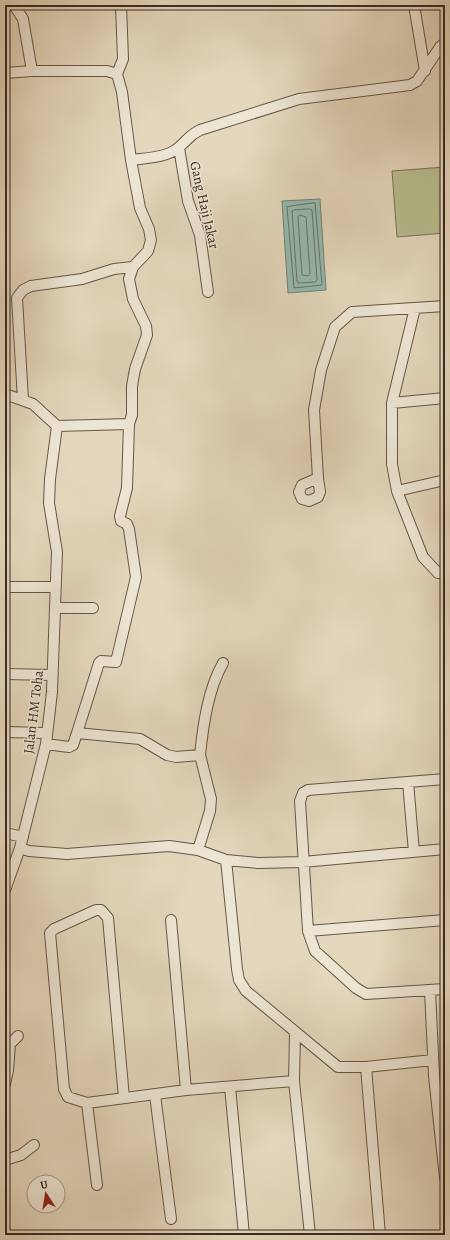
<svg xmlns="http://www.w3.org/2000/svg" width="450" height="1240" viewBox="0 0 450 1240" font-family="Alegreya,serif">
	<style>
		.green { fill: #b7bd8f; stroke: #78745a }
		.water { fill: #95bab0; stroke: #708178 }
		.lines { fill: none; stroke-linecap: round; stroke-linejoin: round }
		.shore { stroke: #67726a; stroke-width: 1 }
		.minor-casing { stroke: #64564a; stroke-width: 12 }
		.minor { stroke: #ede5d3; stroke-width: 10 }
		.labels { text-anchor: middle; stroke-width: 3; stroke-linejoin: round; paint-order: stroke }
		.street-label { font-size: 14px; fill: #392b24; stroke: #ede5d3 }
	</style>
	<rect width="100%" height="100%" fill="#e4d7bc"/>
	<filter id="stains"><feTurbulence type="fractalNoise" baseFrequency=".005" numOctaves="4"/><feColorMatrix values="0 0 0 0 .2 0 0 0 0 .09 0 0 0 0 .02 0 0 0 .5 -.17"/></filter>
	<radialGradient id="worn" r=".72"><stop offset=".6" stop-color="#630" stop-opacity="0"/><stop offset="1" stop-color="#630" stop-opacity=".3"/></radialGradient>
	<path class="green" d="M445,167v66l-48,4 -5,-66z"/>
	<path class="water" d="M320,199l6,91 -38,3 -6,-92z"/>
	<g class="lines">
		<path class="shore" d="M315,203l7,82 -28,3 -7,-81z
			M310,209l2,1 5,70 -2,2 -17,1 -1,-2 -5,-70 2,-1z
			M300,215l6,2 4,57 -2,2 -6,-1 -4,-58z"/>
		<g class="minor-casing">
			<path id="minor" d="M414,5l11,66
				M32,71h75l10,3 5,18 9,68 9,48 9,21 2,11 -3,11 -15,16 -4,12 4,20 13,27 1,9 -12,34 -3,17v29l-3,9 -2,64 -7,28 1,5 6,3 2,5 7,48 -20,85 -15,-1 -2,2 -22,70
				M5,73l27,-2 -9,-52 -9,-14
				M117,74l6,-15 -2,-54
				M179,148l9,53 12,34 8,57
				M131,160c14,-2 35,-2 47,-12 9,-7 10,-12 22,-18l99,-31 111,-14 7,-4 23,-34 5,-4
				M415,308l-23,95v61l5,27 26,66 15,16h7
				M5,394l28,10 24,22
				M23,400l-6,-102 6,-8 8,-4 51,-7 32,-10 19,-2
				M392,403l53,-5
				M57,426l72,-2
				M318,478l-16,7 -3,7 3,7 7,2 9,-4 2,-5 -2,-14 -4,-68 7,-40 14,-43 17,-15 93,-6
				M397,491l48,-11
				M5,587h50
				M55,608h38
				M5,674l47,1
				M5,732l41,1
				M46,744l23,3 4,-2 4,-12 63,6 27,16 9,2 24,-2 11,44 -1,12 -12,39
				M200,755c3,-29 8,-66 23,-92
				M445,779l-137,11 -5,3 -3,8 8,130 7,20 41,37 10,6 79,-5
				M408,782l6,70
				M5,833l18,4
				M20,848l9,3 38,3 102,-8 29,4 28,10 32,3 45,-1 142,-13
				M226,860l11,109 2,11 7,11 92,76h28l67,-7
				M5,890l15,-42 26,-104 6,-52 5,-140 -8,-49 1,-24 7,-53
				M171,920l15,170
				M308,931l137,-11
				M430,990l4,86 11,102
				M295,1033l-1,48 16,154
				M366,1067l14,168
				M5,1084l3,-13 2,-27 8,-8
				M230,1087l14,148
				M155,1095l16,124
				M124,1098l-16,-180 -7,-8h-5l-42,19 -4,4 14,156 4,8 19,6 99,-13 108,-9
				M87,1103l10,82
				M5,1160l16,-5 13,-10"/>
		</g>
		<use href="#minor" class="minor"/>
	</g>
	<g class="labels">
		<g class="street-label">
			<text transform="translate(205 205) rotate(77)" y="5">Gang Haji Jakar</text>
			<text transform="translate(33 712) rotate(-83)" y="5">Jalan HM Toha</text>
		</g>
	</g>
	<rect width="450" height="1240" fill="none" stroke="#e4d7bc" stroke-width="20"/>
	<rect x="6" y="6" width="438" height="1228" fill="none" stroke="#392b24" stroke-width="2"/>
	<rect x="10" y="10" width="430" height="1220" fill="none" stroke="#392b24"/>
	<g transform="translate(46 1194) rotate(348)"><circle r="19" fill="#ede5d3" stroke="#a59b8d"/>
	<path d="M0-3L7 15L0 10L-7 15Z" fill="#8f2418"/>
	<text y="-6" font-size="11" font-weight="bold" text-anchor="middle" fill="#392b24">U</text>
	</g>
	<rect width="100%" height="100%" filter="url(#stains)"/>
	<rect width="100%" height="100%" fill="url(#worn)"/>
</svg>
